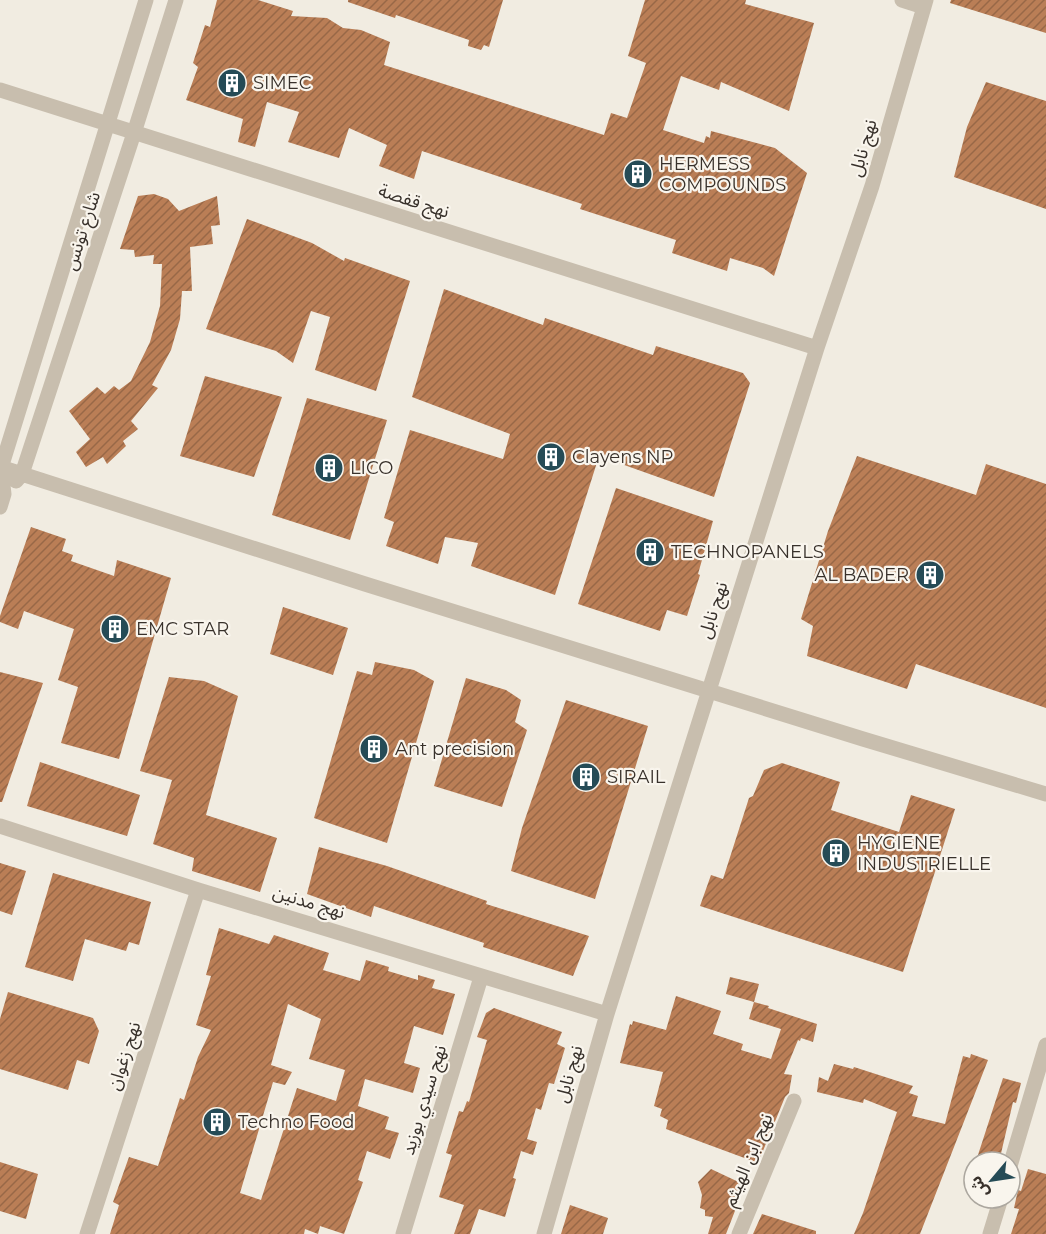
<svg xmlns="http://www.w3.org/2000/svg" width="1046" height="1234" viewBox="0 0 1046 1234" font-family="Montserrat,'Noto Sans Arabic',sans-serif">
	<style>
		.building { fill: url(#building-hatch); fill-rule: evenodd }
		.lines { fill: none; stroke-linecap: round; stroke-linejoin: round }
		.minor { stroke: #c8beae; stroke-width: 15 }
		.labels { text-anchor: middle; stroke-width: 4.5; stroke-linejoin: round; paint-order: stroke }
		.poi-label { font-size: 18px; fill: #38312b; stroke: #f9f5ed; text-anchor: start }
		.street-label { font-size: 18px; fill: #38312b; stroke: #f9f5ed }
	</style>
	<defs>
		<pattern id="building-hatch" width="6" height="6" patternUnits="userSpaceOnUse" patternTransform="scale(1.5)"><rect width="6" height="6" fill="#ba7e56"/><path d="M-1 1l2-2M0 6l6-6M5 7l2-2" fill="none" stroke="#986847"/></pattern>
	</defs>
	<rect width="100%" height="100%" fill="#f1ece1"/>
	<path class="building" d="M217,0h41l35,11 -2,5 36,2 16,10 18,2 29,12 -6,23 220,70 7,-22 16,5 19,-55 -18,-7 17,-56h101l-1,4 69,19 -25,88 -68,-29 -2,8 -38,-14 -18,54 41,13 2,-7 4,2 1,-7 64,17 32,25 -33,103 -11,-8 -33,-10 -3,13 -55,-18 4,-13 -96,-31 2,-5 -160,-53 -8,28 -35,-13 8,-21 -38,-17 -10,30 -51,-16 11,-30 -32,-10 -12,45 -17,-5 5,-23 -57,-19 12,-33 -5,-4 12,-38 5,2z
		M348,0h155l-14,47 -5,-2 -3,5 -13,-4 1,-6 -73,-25 -1,3 -47,-16z
		M951,0h95v33l-96,-30z
		M986,82l60,19v108l-92,-32 13,-50z
		M154,194l14,5 11,12 38,-15 3,29 -9,1 2,18 -23,3 2,44h-10l-2,28 -9,31 -19,35 6,3 -27,33 7,8 -15,12 3,5 -19,18 -4,-7 -17,10 -10,-15 14,-13 -21,-28 28,-24 8,7 9,-8 5,4 12,-9 19,-39 10,-36 2,-42h-9l1,-9 -19,2 -1,-7 -14,-1 18,-53z
		M247,219l65,24 32,18 1,-3 65,23 -34,110 -61,-21 15,-53 -19,-6 -18,52 -17,-12 -70,-22z
		M444,289l99,36 2,-7 108,37 3,-9 87,27 7,10 -36,114 -115,-41 -44,139 -84,-29 7,-23 -33,-6 -7,27 -52,-18 8,-24 -10,-4 26,-88 93,29 7,-25 -98,-37z
		M205,376l77,21 -28,80 -74,-21z
		M307,398l80,22 -37,120 -78,-25z
		M857,456l119,39 10,-31 60,20v224l-130,-44 -9,25 -100,-33 6,-30 -12,-7 27,-88z
		M616,488l97,33 -15,53 2,1 -13,41 -20,-6 -7,21 -82,-27z
		M31,527l35,12 -4,12 11,4 -2,6 43,15 3,-16 54,18 -52,181 -58,-16 17,-56 -20,-7 16,-51 -50,-18 -6,18 -18,-7v-6z
		M283,607l65,21 -15,47 -63,-21z
		M375,662l39,8 20,11 -47,162 -73,-25 43,-147 15,4z
		M0,672l43,11 -41,119h-2z
		M169,677l35,4 34,15 -32,119 71,23 -17,54 -68,-21 2,-13 -41,-14 19,-64 -32,-9z
		M466,678l40,12 15,10 -6,22 12,8 -25,77 -68,-21z
		M566,700l82,26 -53,173 -84,-28 11,-43z
		M40,762l100,33 -13,41 -100,-30z
		M782,763l58,19 -9,28 68,22 12,-37 44,14 -52,163 -203,-66 11,-31 12,4 26,-81 4,-2 11,-26z
		M319,847l68,19 100,35 -1,3 103,32 -16,40 -90,-29 1,-4 -110,-37 -3,11 -64,-23z
		M0,863l26,8 -14,44 -12,-4z
		M53,873l98,29 -12,43 -10,-3 -3,9 -41,-12 -12,42 -48,-14z
		M219,928l50,16 5,-9 55,18 -6,17 37,11 6,-21 23,7 -1,4 30,9v-5l17,5 -3,8 23,6 -12,41 -29,-9 -10,37 16,5 -7,25 -48,-14 -7,27 31,11 -4,12 14,4 -9,26 -23,-8 -9,29 5,2 -19,52 -24,-8 -2,8 -13,-5 -1,5h-194l9,-29 -6,-3 16,-45 29,9 22,-68 4,2 14,-43 13,-27 -15,-5 15,-49 -5,-1zM288,1004l33,15 -12,40 36,11 -9,31 -39,-13 -36,112 -21,-7 33,-111 12,3 7,-13 -21,-7z
		M730,977l29,7 -5,18 -28,-8z
		M8,992l85,26 6,13 -10,33 -12,-4 -9,30 -68,-21v-50z
		M676,996l45,15 -8,23 30,10 -2,6 30,9 10,-30 -32,-10 5,-17 15,4 -1,2 49,16 -4,18 -12,-4 -1,3 -2,-1 -14,34 8,1 -3,18 -4,4 -27,66 -92,-34 2,-9 -8,-4 2,-7 -8,-3 9,-34 -43,-9 10,-39 2,1 1,-4 33,9z
		M494,1008l68,24 -5,12 8,4 -11,36 -5,-1 -8,27 -5,-2 -9,31 10,3 -4,13 -12,-4 -8,27 3,1 -11,38 -26,-8 -9,25h-16l10,-29 -25,-8 13,-42 -6,-2 13,-42 4,1 4,-11 2,1 18,-62 -10,-3 9,-24z
		M971,1054l17,6 -68,174h-66l9,-21 34,-101 -33,-13 -1,4 -46,-11 2,-15 9,4 6,-17 19,5 1,-2 59,19 -4,7 9,3 -6,20 33,8 18,-68 7,2z
		M1003,1078l18,5 -5,20 -3,-1 -14,60h-7l-15,-4z
		M0,1162l38,12 -12,45 -26,-8z
		M711,1169l34,16 -19,49h-18l5,-17 -8,-1v-6l-5,-2 2,-13 -4,-13z
		M1028,1169l18,5v60h-35l8,-25 -5,-1 4,-18 3,1z
		M570,1205l38,13 -5,16h-42z
		M762,1214l54,17v3h-63z"/>
	<g class="lines">
		<path class="minor" d="M902,0l22,7
			M0,90l817,258
			M0,467l365,117 498,155 183,55
			M16,481l6,-7 112,-341 42,-133
			M0,507l4,-13 -3,-26 145,-468
			M0,826l198,64 409,124
			M1010,1166l36,-121
			M87,1234l111,-344
			M403,1234l78,-257
			M544,1234l63,-220 210,-666 55,-162 54,-186
			M739,1234l55,-133
			M990,1234l11,-36"/>
	</g>
	<defs>
		<g id="building-disc" transform="scale(1.5)"><circle r="9.5" fill="#254b56" stroke="#f9f5ed"/><path d="M-4-6H4V6H1V3H-1V6H-4ZM-2.5-4.3h1.7v1.8h-1.7ZM.8-4.3h1.7v1.8H.8ZM-2.5-1h1.7V.8h-1.7ZM.8-1h1.7V.8H.8Z" fill="#fff"/></g>
	</defs>
	<g fill-rule="evenodd">
		<use href="#building-disc" x="232" y="83"/>
		<use href="#building-disc" x="638" y="174"/>
		<use href="#building-disc" x="551" y="457"/>
		<use href="#building-disc" x="329" y="468"/>
		<use href="#building-disc" x="650" y="552"/>
		<use href="#building-disc" x="930" y="575"/>
		<use href="#building-disc" x="115" y="629"/>
		<use href="#building-disc" x="374" y="749"/>
		<use href="#building-disc" x="586" y="777"/>
		<use href="#building-disc" x="836" y="853"/>
		<use href="#building-disc" x="217" y="1122"/>
	</g>
	<g class="labels">
		<g class="poi-label">
			<text x="253" y="89">SIMEC</text>
			<text x="659" y="170">HERMESS<tspan x="659" dy="21">COMPOUNDS</tspan></text>
			<text x="572" y="463">Clayens NP</text>
			<text x="350" y="474">LICO</text>
			<text x="671" y="558">TECHNOPANELS</text>
			<text x="909" y="581" text-anchor="end">AL BADER</text>
			<text x="136" y="635">EMC STAR</text>
			<text x="395" y="755">Ant precision</text>
			<text x="607" y="783">SIRAIL</text>
			<text x="857" y="849">HYGIENE<tspan x="857" dy="21">INDUSTRIELLE</tspan></text>
			<text x="238" y="1128">Techno Food</text>
		</g>
		<g class="street-label">
			<text transform="translate(863 148) rotate(-74)" y="6">نهج نابل</text>
			<text transform="translate(414 201) rotate(18)" y="6">نهج قفصة</text>
			<text transform="translate(82 231) rotate(-72)" y="6">شارع تونس</text>
			<text transform="translate(713 610) rotate(-72)" y="6">نهج نابل</text>
			<text transform="translate(309 902) rotate(17)" y="6">نهج مدنين</text>
			<text transform="translate(124 1056) rotate(-72)" y="6">نهج زغوان</text>
			<text transform="translate(569 1074) rotate(-74)" y="6">نهج نابل</text>
			<text transform="translate(424 1100) rotate(-73)" y="6">نهج سيدي بوزيد</text>
			<text transform="translate(748 1160) rotate(-67)" y="6">نهج ابن الهيثم</text>
		</g>
	</g>
	<g transform="translate(992 1180) rotate(241)"><circle r="28" fill="#f9f5ed" stroke="#aca79f" stroke-width="1.5"/>
	<path d="M0-4.5L10 22L0 15L-10 22Z" fill="#254b56"/>
	<text y="-9" font-size="16" font-weight="bold" text-anchor="middle" fill="#38312b">ش</text>
	</g>
</svg>
